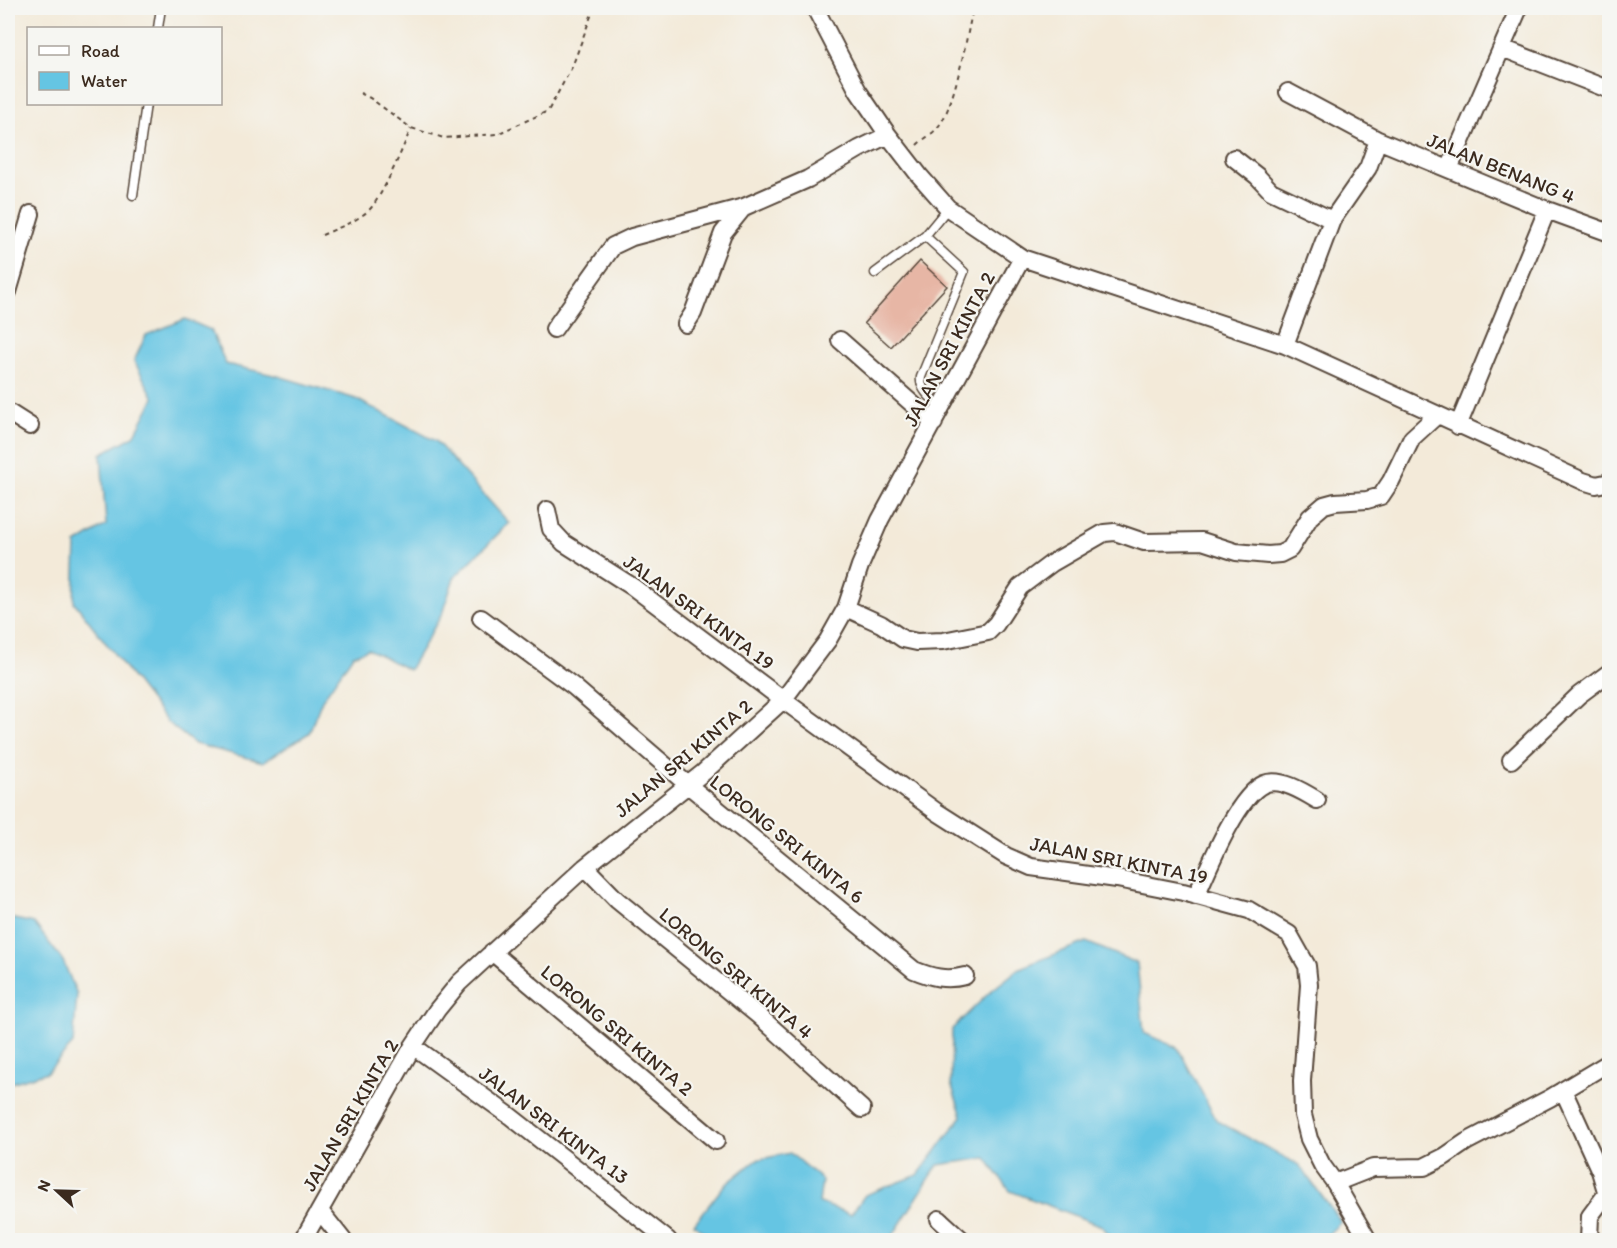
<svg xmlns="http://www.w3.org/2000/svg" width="1617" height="1248" viewBox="0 0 1617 1248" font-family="Itim,sans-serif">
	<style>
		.water { fill: #65c5e3; stroke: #507880; stroke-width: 1.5 }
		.building { fill: #e7b6a5 }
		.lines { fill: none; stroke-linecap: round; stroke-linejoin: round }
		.lane-casing { stroke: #57473a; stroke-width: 11 }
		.street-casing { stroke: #57473a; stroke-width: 20 }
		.path { stroke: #57473a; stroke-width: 2; stroke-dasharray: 4.5 4.5; stroke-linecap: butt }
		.lane { stroke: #fff; stroke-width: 8 }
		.street { stroke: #fff; stroke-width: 16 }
		.labels { text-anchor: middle; stroke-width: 4.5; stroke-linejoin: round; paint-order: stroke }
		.street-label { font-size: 20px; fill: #3b2a1e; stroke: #f6f6f2 }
	</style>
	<rect width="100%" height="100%" fill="#f6f6f2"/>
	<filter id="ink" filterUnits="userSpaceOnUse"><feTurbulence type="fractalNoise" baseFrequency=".0167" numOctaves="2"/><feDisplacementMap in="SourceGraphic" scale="12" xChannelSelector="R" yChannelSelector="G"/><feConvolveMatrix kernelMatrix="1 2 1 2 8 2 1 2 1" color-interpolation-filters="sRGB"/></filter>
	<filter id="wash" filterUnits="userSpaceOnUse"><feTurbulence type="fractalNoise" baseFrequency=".008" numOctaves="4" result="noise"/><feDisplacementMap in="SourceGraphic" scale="24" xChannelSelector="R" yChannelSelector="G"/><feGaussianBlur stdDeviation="1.35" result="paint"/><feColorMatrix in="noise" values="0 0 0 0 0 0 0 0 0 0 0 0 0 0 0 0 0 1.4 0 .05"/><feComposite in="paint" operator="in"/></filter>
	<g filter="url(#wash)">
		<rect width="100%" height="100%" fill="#f3ead9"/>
		<path class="water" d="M185,319l26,11 15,34 52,12 78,23 80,42 73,82 -55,55 -12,36 -33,56 -41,-21 -15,6 -31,45 -13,33 -46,29 -68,-18 -28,-22 -93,-120 2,-58 30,-19 -5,-71 33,-18 20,-38 -20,-37 12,-26z
			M9,918l25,5 29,38 14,33 -4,50 -26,28 -39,12v-165z
			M1086,942l51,21 7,70 34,15 39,73 82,44 42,57 -19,18h-209l-11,-14 -92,-35 -24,-33 -48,7 -48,75h-175l-21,-16 29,-37 33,-27 34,-7 32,27 -3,23 32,11 14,-19 53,-20 44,-59 -11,-32 1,-55 39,-38 29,-23z"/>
		<g id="blocks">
			<path class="building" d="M920,261l27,25 -56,61 -27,-24z"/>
		</g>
	</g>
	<g filter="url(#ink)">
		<use href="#blocks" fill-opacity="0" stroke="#57473a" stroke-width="1.5"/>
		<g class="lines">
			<g class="lane-casing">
				<path id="lane" d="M158,28l3,-20
					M133,195l13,-91
					M925,236l23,-28
					M875,273l50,-37 39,36 -43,105c-2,12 11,22 20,30"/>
			</g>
			<g class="street-casing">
				<path id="street" d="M815,8l43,83 30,44
					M1502,48l108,42
					M1378,140l169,70 63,23
					M1234,158l23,18 14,15 61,29
					M1449,169l70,-161
					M8,292l23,-78
					M686,324l7,-11 30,-80 21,-26 64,-28 51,-30 29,-14 31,40 29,33 74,50 263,87 298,136 13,4 14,-3
					M554,329l59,-83 19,-9 112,-30
					M840,340l94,83
					M1285,345l47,-125 36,-52 10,-28 -90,-48
					M8,412l22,14
					M1458,426l89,-216
					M547,510l4,19 13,14 69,44 150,113 154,112 69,44 25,11 86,12 66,13 66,18 40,24 18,32 2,19 -7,96 1,34 6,24 13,26 13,18 33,57
					M846,608l35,16 22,15 14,3 26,-1 45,-9 8,-8 24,-37 32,-24 52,-30 11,-1 29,10 58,-1 34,11 32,3 12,-1 10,-5 20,-32 14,-12 11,-3 32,-2 14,-4 10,-15 21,-43 24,-22
					M481,618l92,68 115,99 226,185c17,7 32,11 51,6
					M1511,760l68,-65 31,-23
					M585,867l32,33 142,116 103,93
					M1196,896c12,-27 41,-100 68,-112 16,-7 40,8 53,16
					M492,952l224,189
					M413,1046l97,70 158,124
					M1563,1090l37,81 6,20 -1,5 -15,20 -1,24
					M1335,1183l38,-15 51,-1 20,-10 22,-15 84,-44 60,-36
					M320,1211l23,29
					M939,1219l23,21
					M303,1240l110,-194 24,-36 22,-27 126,-116 119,-95 79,-72 45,-60 18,-32 14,-42 20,-46 142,-262"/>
			</g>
			<path class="path" d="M360,93l10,5 41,30 33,10 53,-4 51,-23 24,-44 22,-59
				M917,145c6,-6 16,-11 21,-18 17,-20 29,-92 35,-119
				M322,235c16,-7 33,-13 46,-24 13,-11 36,-65 43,-83"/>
			<use href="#lane" class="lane"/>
			<use href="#street" class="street"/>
		</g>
	</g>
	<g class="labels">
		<g class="street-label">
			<text transform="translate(1501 168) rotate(22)" y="7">JALAN BENANG 4</text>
			<text transform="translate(949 349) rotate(-62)" y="7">JALAN SRI KINTA 2</text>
			<text transform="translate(699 612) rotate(36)" y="7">JALAN SRI KINTA 19</text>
			<text transform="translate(683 758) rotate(-40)" y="7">JALAN SRI KINTA 2</text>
			<text transform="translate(787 839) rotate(39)" y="7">LORONG SRI KINTA 6</text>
			<text transform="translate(1119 860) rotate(11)" y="7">JALAN SRI KINTA 19</text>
			<text transform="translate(736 973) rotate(40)" y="7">LORONG SRI KINTA 4</text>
			<text transform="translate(617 1030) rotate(40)" y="7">LORONG SRI KINTA 2</text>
			<text transform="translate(350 1115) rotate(-60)" y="7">JALAN SRI KINTA 2</text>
			<text transform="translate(554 1125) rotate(37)" y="7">JALAN SRI KINTA 13</text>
		</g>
	</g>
	<rect width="1617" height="1248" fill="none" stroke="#f6f6f2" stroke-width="30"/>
	<rect x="27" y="27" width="195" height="78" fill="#f6f6f2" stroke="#aba49d" stroke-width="1.5"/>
	<rect x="39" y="46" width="30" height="9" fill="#ffffff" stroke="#aba49d" stroke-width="1.5"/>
	<text x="81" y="57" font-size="18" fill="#3b2a1e">Road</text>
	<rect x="39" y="72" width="30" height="18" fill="#65c5e3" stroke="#aba49d" stroke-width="1.5"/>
	<text x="81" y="87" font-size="18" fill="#3b2a1e">Water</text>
	<g transform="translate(57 1191) rotate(292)" stroke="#f6f6f2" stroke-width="4.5" paint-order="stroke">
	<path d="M0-4.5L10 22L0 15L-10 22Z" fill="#3b2a1e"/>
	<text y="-9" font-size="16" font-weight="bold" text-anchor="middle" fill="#3b2a1e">N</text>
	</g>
</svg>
